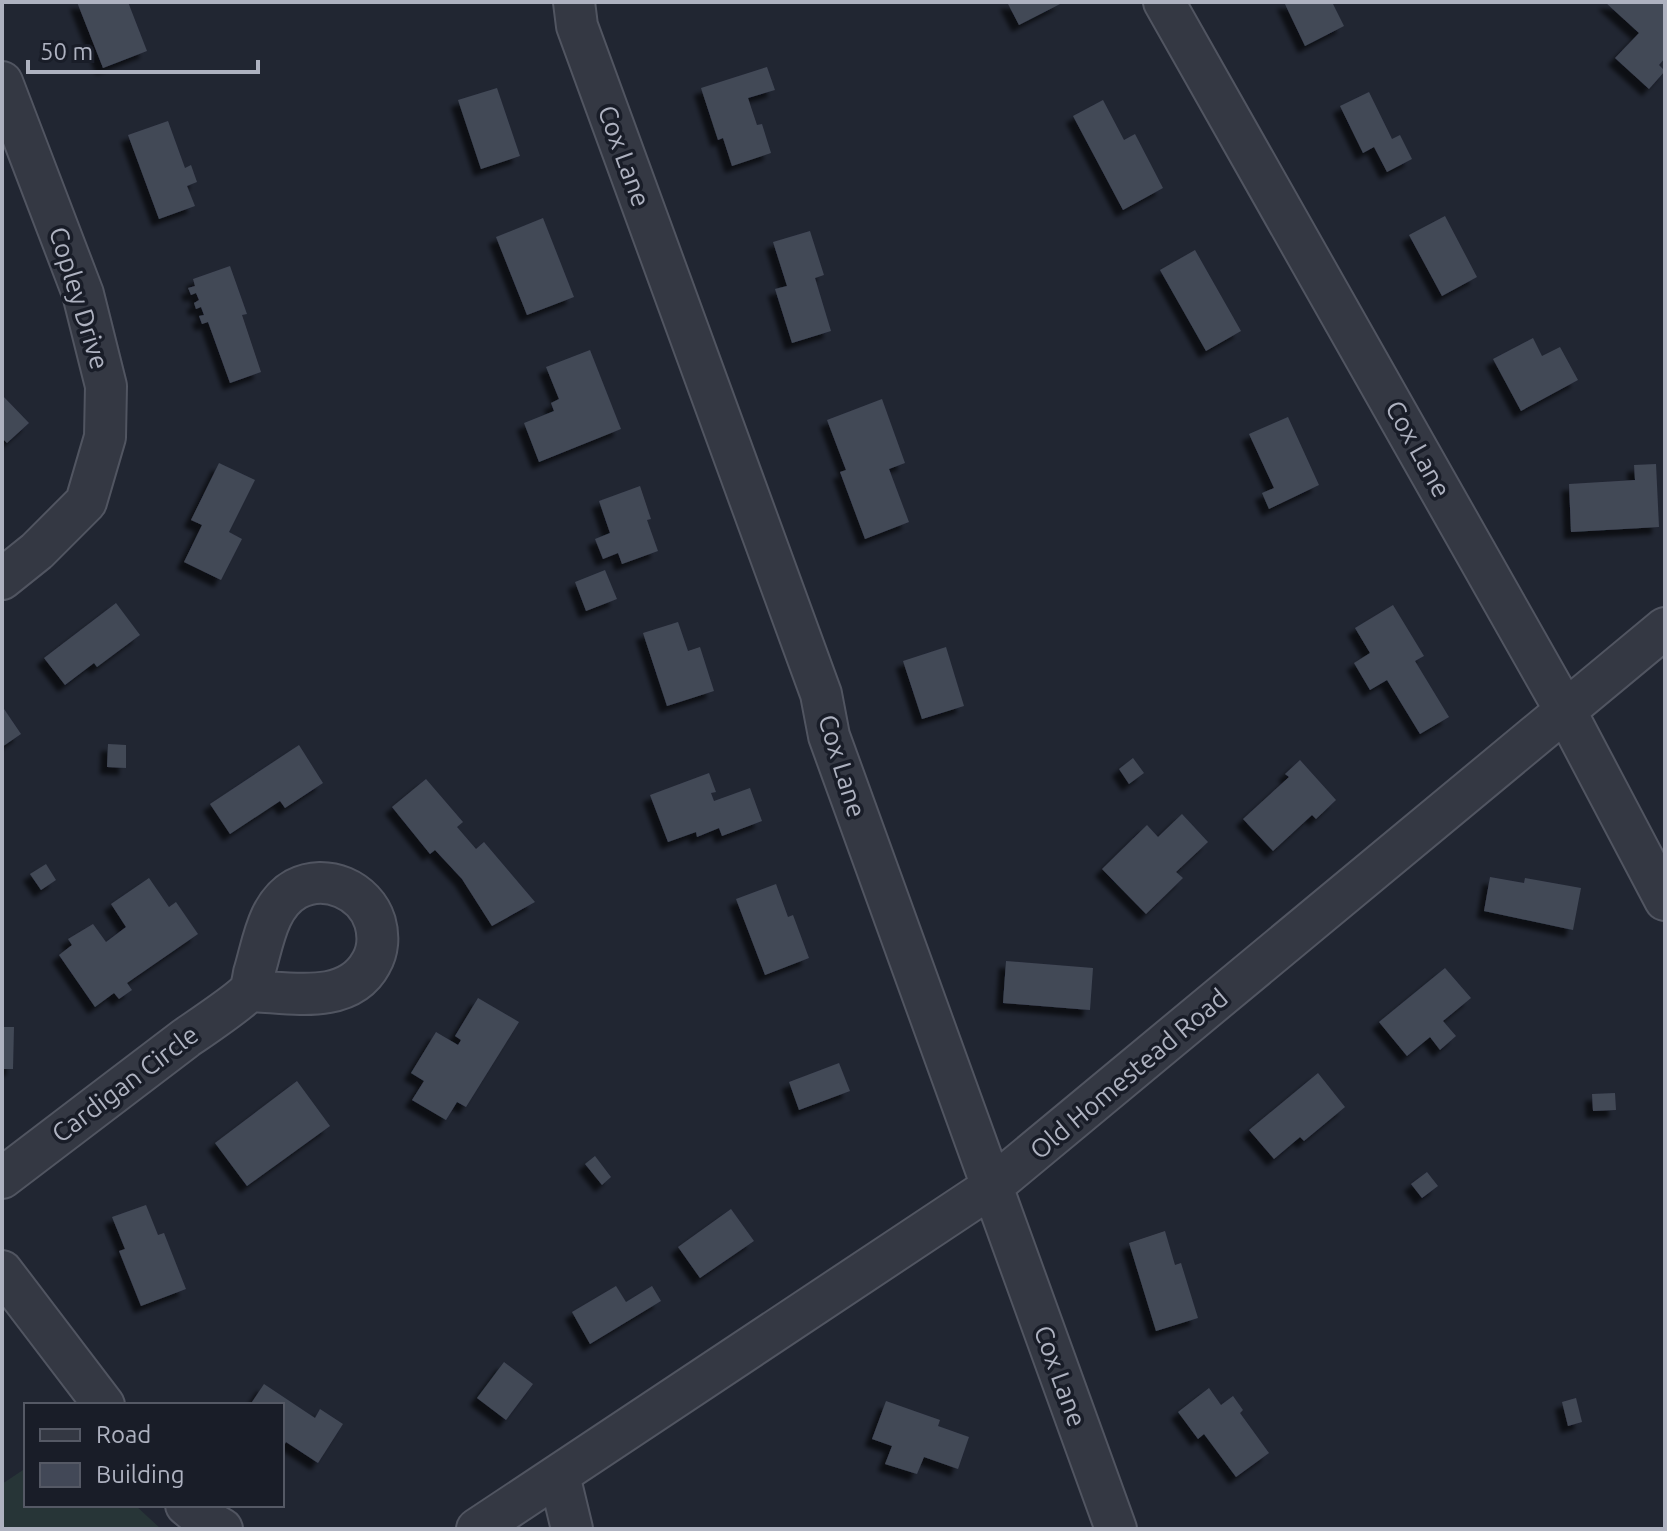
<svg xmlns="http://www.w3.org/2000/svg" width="1667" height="1531" viewBox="0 0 1667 1531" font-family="Ubuntu,sans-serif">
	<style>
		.green { fill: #273537 }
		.building { fill: #424857; filter: url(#shadow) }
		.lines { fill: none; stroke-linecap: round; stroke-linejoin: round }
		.minor-casing { stroke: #515561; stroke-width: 44 }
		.minor { stroke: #343843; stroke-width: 40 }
		.labels { text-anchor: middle; stroke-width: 7; stroke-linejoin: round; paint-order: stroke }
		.street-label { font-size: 26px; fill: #aeb2c0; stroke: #191d28 }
	</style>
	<defs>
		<filter id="shadow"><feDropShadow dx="-7" dy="7" stdDeviation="2" flood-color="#0009"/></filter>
	</defs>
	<rect width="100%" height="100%" fill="#212632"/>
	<path class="green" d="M26,1468v37h109l26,24h-159v-45z"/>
	<path class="building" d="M77,2h51l19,49 -44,17z
		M1007,2h57l-45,23z
		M1284,2h48l12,24 -39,20z
		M1605,2h60v56l-6,7 6,6 -16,18 -34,-31 24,-25z
		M767,67l8,23 -27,8 9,27 5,-1 9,29 -39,13 -9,-28 -5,2 -17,-52z
		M497,88l23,68 -39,13 -23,-69z
		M1369,92l23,47 8,-4 12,24 -25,13 -13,-25 -11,6 -23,-47z
		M1103,100l21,40 11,-6 28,54 -40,22 -50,-94z
		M168,121l17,47 6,-3 6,17 -10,4 8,20 -36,13 -31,-84z
		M1445,216l32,61 -35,19 -33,-61z
		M543,218l31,79 -47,18 -31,-78z
		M810,231l14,44 -9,3 16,53 -39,12 -17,-54 12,-3 -14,-44z
		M1195,250l46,81 -35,20 -46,-81z
		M230,266l17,48 -5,1 19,57 -31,11 -22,-61 -6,2 -3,-8 5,-1 -3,-8 -5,2 -2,-6 5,-3 -3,-7 -5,2 -3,-7 7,-2 -2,-7z
		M1533,338l9,18 18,-9 18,33 -57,31 -28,-52z
		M590,350l31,79 -82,33 -15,-39 30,-12 -3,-8 8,-4 -13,-32z
		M2,395l27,28 -22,20 -5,-5z
		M882,399l23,64 -16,6 20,53 -44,17 -25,-67 6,-2 -19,-50z
		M1288,417l31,68 -50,24 -7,-16 12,-5 -25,-54z
		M219,463l36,17 -26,52 13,7 -21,41 -37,-18 18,-37 -11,-5z
		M1656,464l3,63 -88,5 -2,-48 66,-4 -1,-15z
		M640,486l11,33 -4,1 11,31 -36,13 -4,-11 -15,6 -8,-20 15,-6 -11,-32z
		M605,570l12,29 -31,12 -11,-29z
		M116,603l24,32 -43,32 -3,-4 -29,22 -21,-27z
		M1393,605l31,51 -9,5 34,56 -29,17 -33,-54 -17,10 -16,-27 16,-10 -15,-25z
		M678,622l10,29 12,-4 14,44 -47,15 -24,-73z
		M946,647l18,59 -42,13 -19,-58z
		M2,706l19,28 -19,13z
		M108,744l18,1v23l-19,-1z
		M299,745l24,38 -38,25 -5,-7 -50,33 -20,-30z
		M1133,758l11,15 -15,11 -10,-15z
		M1300,760l36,40 -20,19 -4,-4 -39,36 -30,-32 46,-42 -4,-3z
		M709,773l7,19 -5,1 3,8 36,-13 12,33 -40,15 -3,-8 -22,9 -1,-5 -28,10 -18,-47z
		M426,779l37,43 -6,5 19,22 8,-7 51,60 -43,24 -30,-47 -27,-29 -5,4 -38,-47z
		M1182,814l26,28 -32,30 7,6 -37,36 -44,-45 45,-44 11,12z
		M46,864l10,16 -15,10 -11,-16z
		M1490,877l34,6 1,-5 56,10 -8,42 -89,-19z
		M149,878l20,29 7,-5 22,32 -71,49 5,7 -13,9 -5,-6 -19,14 -36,-52 13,-10 -4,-6 25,-15 13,18 20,-15 -15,-23z
		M776,884l12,33 5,-2 16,43 -44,17 -29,-76z
		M1006,961l87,7 -3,42 -87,-7z
		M1445,968l26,30 -28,23 13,15 -16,14 -10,-13 -23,19 -28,-34z
		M478,998l41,24 -53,85 -9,-5 -11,18 -34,-20 12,-19 -13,-8 25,-41 22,13 3,-5 -6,-4z
		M2,1027h12l-1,42h-11z
		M839,1063l11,28 -51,19 -10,-28z
		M1318,1073l27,34 -41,34 -4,-4 -26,22 -25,-29z
		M297,1081l33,45 -83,60 -32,-43z
		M1615,1093l1,17 -23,1 -1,-17z
		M595,1156l16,21 -9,8 -17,-21z
		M1427,1172l11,14 -16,12 -11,-14z
		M146,1205l12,30 6,-2 22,56 -45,17 -22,-55 6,-2 -13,-32z
		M731,1209l23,32 -54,37 -22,-31z
		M1165,1231l10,34 6,-2 17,55 -42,13 -27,-88z
		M616,1286l10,16 26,-16 9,15 -71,43 -18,-32z
		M504,1362l29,22 -27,36 -29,-22z
		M264,1384l51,34 5,-9 23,15 -25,39 -32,-21 -4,7v-44h-32z
		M1209,1388l12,17 12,-9 10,14 -3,3 29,40 -33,24 -32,-43 -6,5 -20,-27z
		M1576,1398l6,24 -14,4 -6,-24z
		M886,1401l54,19 -2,6 31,11 -11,32 -34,-12 -7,17 -32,-10 7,-18 -20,-7z"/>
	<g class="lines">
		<g class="minor-casing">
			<path id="minor" d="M574,2l3,24 244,668 8,42 287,793
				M1164,2l402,710 99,188
				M2,82l81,212 23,92 -1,51 -19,65 -49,49 -35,28
				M2,1178c61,-47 123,-93 184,-140 13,-9 55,-37 63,-47 3,-4 4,-13 5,-18 9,-29 13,-68 42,-84 30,-16 69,1 79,33 4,14 3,29 -4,41 -23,43 -82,29 -122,28
				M2,1271l102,134
				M559,1475l13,54
				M186,1505l12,10 24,14
				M477,1529l513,-341 675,-560"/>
		</g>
		<use href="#minor" class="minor"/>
	</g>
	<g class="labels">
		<g class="street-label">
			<text transform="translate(624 156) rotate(70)" y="9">Cox Lane</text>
			<text transform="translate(79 298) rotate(73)" y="9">Copley Drive</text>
			<text transform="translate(1418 449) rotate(61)" y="9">Cox Lane</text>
			<text transform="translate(842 766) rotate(73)" y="9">Cox Lane</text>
			<text transform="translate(1129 1074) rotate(-40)" y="9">Old Homestead Road</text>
			<text transform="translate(125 1084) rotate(-37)" y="9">Cardigan Circle</text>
			<text transform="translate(1060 1376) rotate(70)" y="9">Cox Lane</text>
		</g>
	</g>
	<rect width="1667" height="1531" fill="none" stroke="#aeb2c0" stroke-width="8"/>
	<rect x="24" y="1403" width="260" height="104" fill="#191d28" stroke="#555965" stroke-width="2"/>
	<rect x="40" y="1429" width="40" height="12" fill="#343843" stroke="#555965" stroke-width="2"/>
	<text x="96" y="1443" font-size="24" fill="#aeb2c0">Road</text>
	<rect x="40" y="1463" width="40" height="24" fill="#424857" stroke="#555965" stroke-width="2"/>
	<text x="96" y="1483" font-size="24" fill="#aeb2c0">Building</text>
	<path d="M28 60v12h230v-12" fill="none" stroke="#aeb2c0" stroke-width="4"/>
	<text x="40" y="60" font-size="24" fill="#aeb2c0" stroke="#191d28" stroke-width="6" paint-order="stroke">50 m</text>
</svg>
